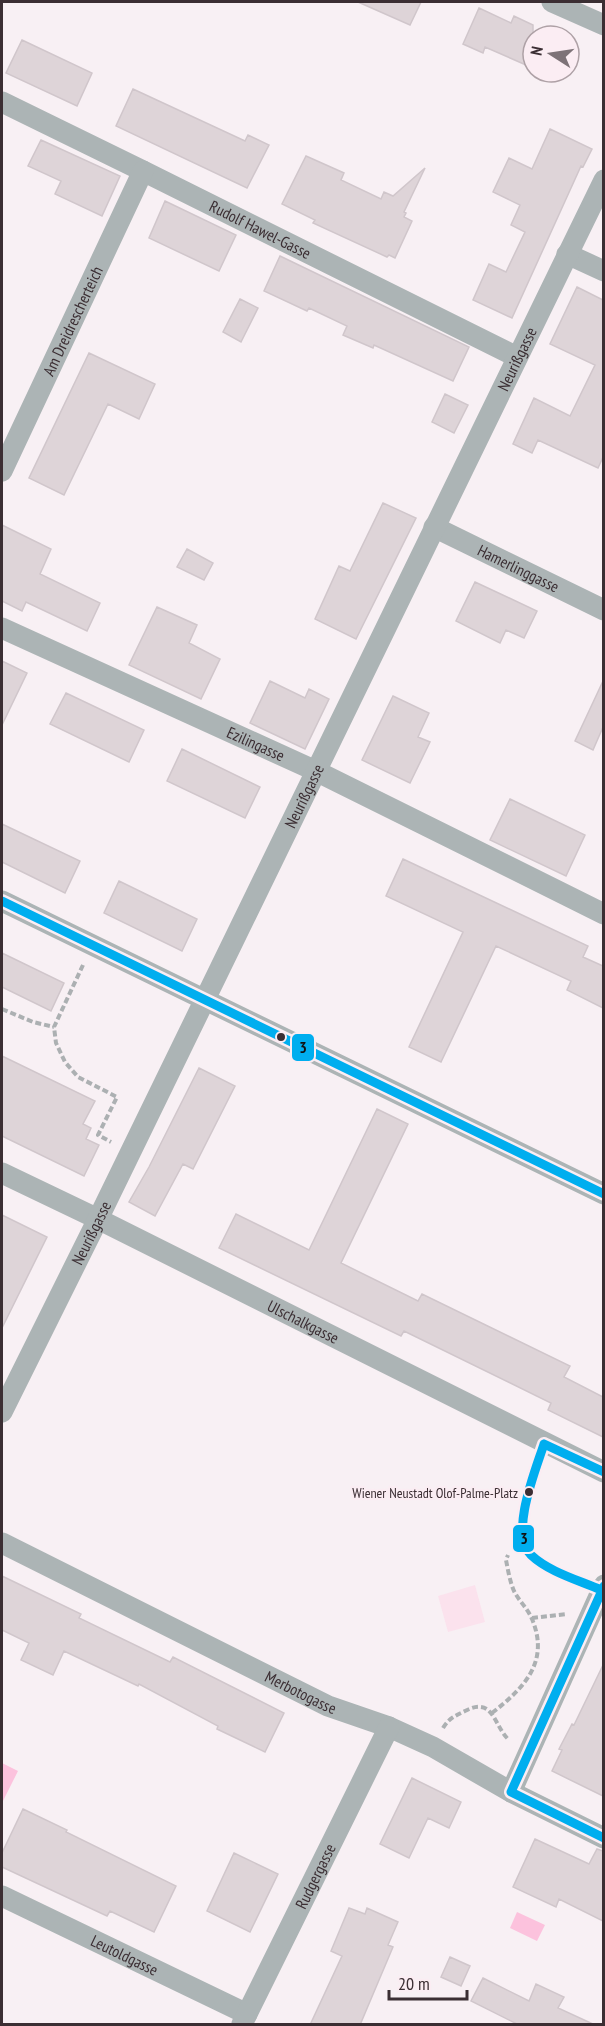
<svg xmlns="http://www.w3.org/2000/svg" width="605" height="2026" viewBox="0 0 605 2026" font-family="'PT Sans Narrow',sans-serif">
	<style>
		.green { fill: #fbe2ed }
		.water { fill: #fcc2dd }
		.building { fill: #ded4d8; stroke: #d0c6cb; stroke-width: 1.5 }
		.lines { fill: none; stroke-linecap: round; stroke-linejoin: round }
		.path { stroke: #acb0b2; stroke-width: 4; stroke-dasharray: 6 3; stroke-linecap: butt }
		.service { stroke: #acb4b5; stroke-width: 10 }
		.minor { stroke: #acb4b5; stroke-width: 21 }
		.bus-1-casing { stroke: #fbedf3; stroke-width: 14 }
		.bus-1 { stroke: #00aeef; stroke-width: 9 }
		.bus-dot { fill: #3b2e33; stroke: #fbedf3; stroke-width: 2 }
		.labels { text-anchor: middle; stroke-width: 4.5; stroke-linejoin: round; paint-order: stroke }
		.bus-label { font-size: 14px; fill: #3b2e33; stroke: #fbedf3; text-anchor: end }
		.street-label { font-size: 16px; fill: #3b2e33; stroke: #fbedf3 }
		.line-badge { stroke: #fbedf3; stroke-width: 2 }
		.pale-badge-label { font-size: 16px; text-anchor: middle; font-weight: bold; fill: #111 }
	</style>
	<rect width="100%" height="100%" fill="#f8f0f4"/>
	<path class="green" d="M475,1585l10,37 -37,10 -10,-36z"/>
	<path class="water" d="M2,1763l16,8 -16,32z
		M517,1912l28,13 -8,16 -27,-13z"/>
	<path class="building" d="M358,2h63l-11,23z
		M479,8l32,15 3,-7 19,9v43l-48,-21 -2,6 -20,-9z
		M22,40l70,33 -15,33 -71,-33z
		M133,89l112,52 3,-6 21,10 -22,43 -131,-62z
		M550,129l42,20 -9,18 -2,-1 -69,152 -39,-18 16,-36 17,8 19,-40 -14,-7 9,-20 -27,-13 16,-34 23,11z
		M41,140l79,36 -18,40 -47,-22 6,-13 -33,-15z
		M306,156l38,17 -3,7 40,19 3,-7 9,4 32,-28 -21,44 2,1 -2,4 8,4 -17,37 -6,-3 -2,2 -74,-34 2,-3 -33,-16z
		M165,201l71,34 -17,36 -70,-33z
		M280,256l189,91 -16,34 -79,-36 -1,3 -30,-13 4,-9 -38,-18 -2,3 -43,-20z
		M577,287l26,13v157l-5,11 -60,-28 -6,13 -19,-9 21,-46 36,18 25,-51 -45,-21z
		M240,299l18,9 -17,34 -18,-10z
		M89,353l66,31 -16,35 -31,-15 -44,91 -35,-17z
		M445,394l23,11 -14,28 -22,-11z
		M383,503l33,15 -60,121 -41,-20 24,-53 11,5z
		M2,525l49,24 -11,25 60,29 -13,28 -61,-29 -4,9 -20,-10z
		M187,549l26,14 -9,17 -27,-13z
		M475,582l62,29 -13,27 -18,-8 -6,13 -44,-22z
		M157,607l40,18 -8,18 31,16 -19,40 -72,-34z
		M2,661l25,12 -25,52z
		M270,681l35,17 4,-9 20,10 -24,50 -55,-26z
		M603,681v46l-10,23 -18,-9z
		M66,693l78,37 -15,32 -79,-38z
		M393,696l36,17 -11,24 12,5 -20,41 -48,-23z
		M182,749l78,38 -15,31 -78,-37z
		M510,799l75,36 -19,41 -76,-36z
		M2,824l78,37 -15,32 -63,-31z
		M403,859l185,87 -5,11 20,9v42l-36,-18 4,-9 -75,-35 -55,116 -32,-15 54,-115 -77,-36z
		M119,881l78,38 -15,32 -78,-38z
		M2,953l62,30 -13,28 -49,-24z
		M2,1056l93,45 -12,23 8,4 -5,11 13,6 -15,31 -82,-40z
		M199,1068l36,18 -42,83 -10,-5 -28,52 -26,-14 20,-35z
		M377,1109l31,15 -67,139 77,38 4,-7 148,72 -6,11 39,20v40l-55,-27 3,-7 -147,-72 -3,5 -182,-88 17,-34 73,36z
		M2,1215l45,22 -45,91z
		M2,1576l79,38 -2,4 91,44 3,-5 111,56 -19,39 -48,-23 1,-3 -79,-42 -1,2 -74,-35 -11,24 -32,-15 8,-17 -27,-13z
		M603,1665v131l-51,-25 10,-21 -3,-1 13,-25 2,1z
		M412,1778l49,24 -12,26 -21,-10 -19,40 -29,-14z
		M23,1809l44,21 -1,2 110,54 -22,46 -44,-21 -3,5 -105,-49v-14z
		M535,1839l54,25 8,-15 6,2v70l-44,-22 -3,8 -43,-20z
		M234,1853l44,21 -28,58 -43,-21z
		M349,1908l16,6 2,-6 31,14 -10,23 5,2 -33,78h-50l32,-69 -11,-5z
		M450,1957l20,9 -9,20 -20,-9z
		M483,1978l46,23 7,-17 28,13 -6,11 37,17h-76l-48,-24z"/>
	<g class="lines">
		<path class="path" d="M83,965l-29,62 2,16 9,19 13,15 39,20 -19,38 13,7
			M2,1009l31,13 21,5
			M532,1618l35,-4
			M492,1713c32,-25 58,-51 40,-94 -4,-10 -13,-18 -18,-28 -4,-9 -6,-21 -8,-31l2,-5
			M443,1728c6,-10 12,-12 22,-17 29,-15 28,14 44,29"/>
		<path class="service" d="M544,1444c-7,22 -30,83 -19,104 8,16 59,34 76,42"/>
		<g class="minor">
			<path d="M552,2l52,23"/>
			<path id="s1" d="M2,102l141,69 374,186"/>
			<path d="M567,254l37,17"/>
			<path id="s2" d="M2,471l141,-300"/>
			<path id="s3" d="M434,527l170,83"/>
			<path id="s4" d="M2,628l314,143 288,143"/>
			<path d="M2,901l602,293"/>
			<path id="s5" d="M2,1173l96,46 506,253"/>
			<path id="s6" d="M2,1412l96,-193 506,-1039"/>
			<path id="s7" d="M2,1543l326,163 61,21 44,20 78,45 93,46"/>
			<path d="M511,1792l93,-207"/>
			<path id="s8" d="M2,1896l245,118"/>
			<path id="s9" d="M242,2024l147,-297"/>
		</g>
		<g class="bus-1-casing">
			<path id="bus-1" d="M2,901l602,293
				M544,1444c-8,25 -35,90 -13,111 18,17 47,25 70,35
				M544,1444l60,28
				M511,1792l93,-206
				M511,1792l93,46"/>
		</g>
		<use href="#bus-1" class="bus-1"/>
	</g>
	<g class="bus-dot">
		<circle cx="281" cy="1037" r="5"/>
		<circle cx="529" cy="1492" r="5"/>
	</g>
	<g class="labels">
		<g class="bus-label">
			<text x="518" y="1498">Wiener Neustadt Olof-Palme-Platz</text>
		</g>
		<g class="street-label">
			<text dy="6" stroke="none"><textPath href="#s1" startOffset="288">Rudolf Hawel-Gasse</textPath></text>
			<text dy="6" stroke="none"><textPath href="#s2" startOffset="166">Am Dreidrescherteich</textPath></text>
			<text dy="6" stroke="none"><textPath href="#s6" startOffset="1172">Neurißgasse</textPath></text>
			<text dy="6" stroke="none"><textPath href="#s3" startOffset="94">Hamerlinggasse</textPath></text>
			<text dy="6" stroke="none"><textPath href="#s4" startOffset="279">Ezilingasse</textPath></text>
			<text dy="6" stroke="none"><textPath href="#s6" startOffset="686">Neurißgasse</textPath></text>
			<text dy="6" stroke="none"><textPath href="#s6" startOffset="200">Neurißgasse</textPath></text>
			<text dy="6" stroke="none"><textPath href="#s5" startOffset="336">Ulschalkgasse</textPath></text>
			<text dy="6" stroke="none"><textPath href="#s7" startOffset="334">Merbotogasse</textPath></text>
			<text dy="6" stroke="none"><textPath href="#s9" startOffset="165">Rudgergasse</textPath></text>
			<text dy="6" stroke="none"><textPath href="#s8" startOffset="136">Leutoldgasse</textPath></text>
		</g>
	</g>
	<g class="line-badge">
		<rect x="291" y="1033" width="24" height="29" rx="6" fill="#00aeef"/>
		<rect x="512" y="1524" width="23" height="29" rx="6" fill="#00aeef"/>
	</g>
	<g class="pale-badge-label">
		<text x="303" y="1053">3</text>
		<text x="524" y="1544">3</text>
	</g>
	<rect width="605" height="2026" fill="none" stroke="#3b2e33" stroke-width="6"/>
	<g transform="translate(551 54) rotate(282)"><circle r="28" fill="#fbedf3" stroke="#aea1a6" stroke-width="1.5"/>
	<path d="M0-4.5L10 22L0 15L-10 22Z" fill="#7d7277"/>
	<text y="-9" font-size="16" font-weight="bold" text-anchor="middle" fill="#3b2e33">N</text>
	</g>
	<path d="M389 1990v9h78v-9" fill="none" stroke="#3b2e33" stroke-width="3"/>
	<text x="398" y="1990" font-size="18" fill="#3b2e33" stroke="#fbedf3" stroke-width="4.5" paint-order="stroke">20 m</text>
</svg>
